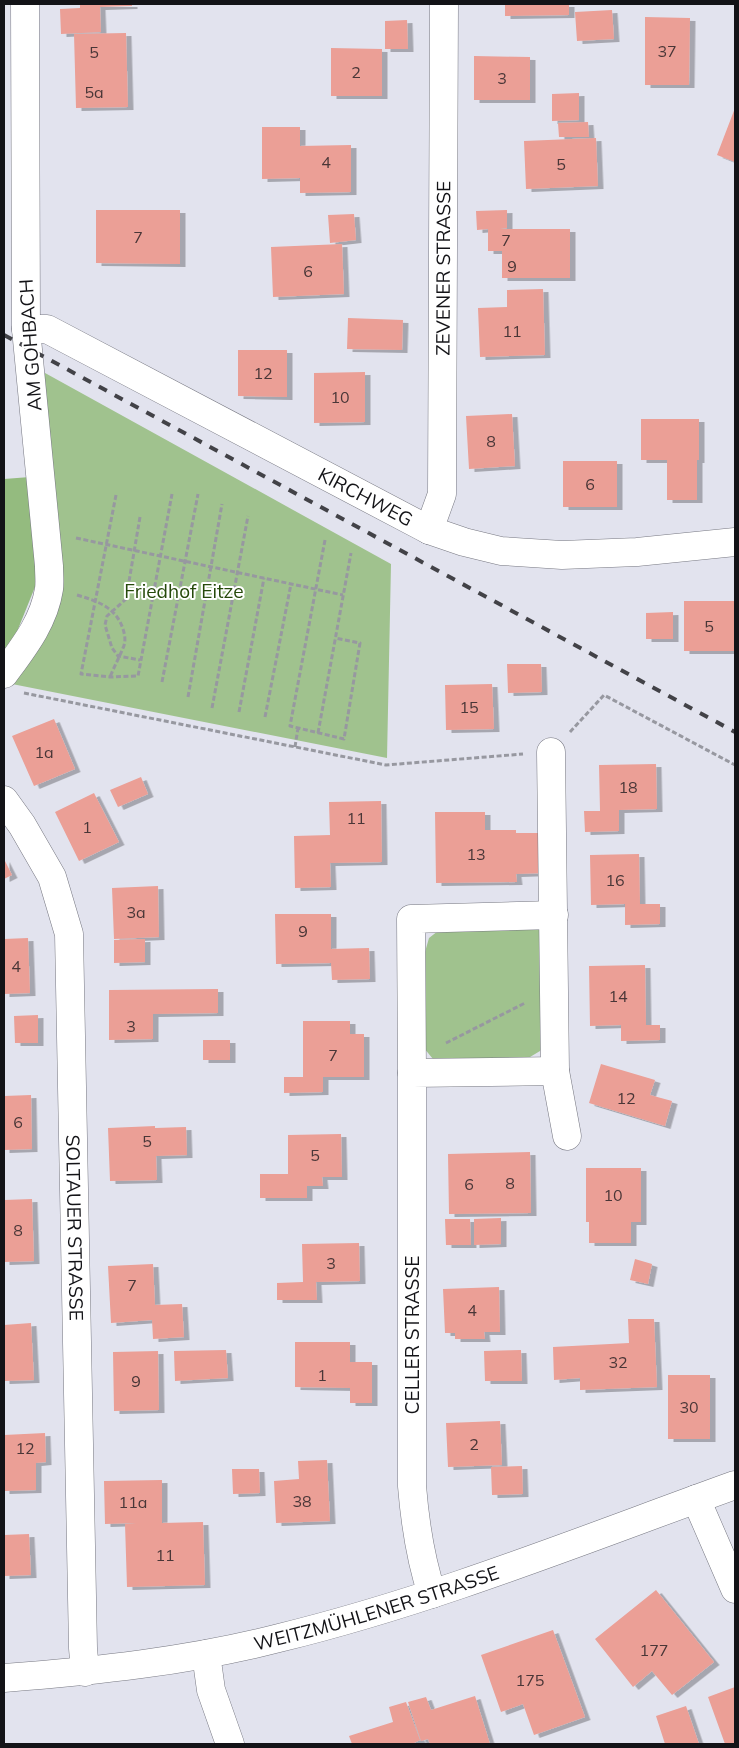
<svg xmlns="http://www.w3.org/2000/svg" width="739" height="1748" viewBox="0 0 739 1748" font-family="Mulish,sans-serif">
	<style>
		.green { fill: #a0c28e }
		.forest { fill: #94bb7f }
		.building { fill: #eb9f96; filter: url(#shadow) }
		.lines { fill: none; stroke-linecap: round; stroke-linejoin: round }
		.minor-casing { stroke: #777882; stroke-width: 29 }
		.path { stroke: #9798a0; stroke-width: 3; stroke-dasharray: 5 2.5; stroke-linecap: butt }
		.minor { stroke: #fff; stroke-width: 28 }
		.rail { stroke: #424247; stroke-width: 4; stroke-dasharray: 9 9; stroke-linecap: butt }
		.labels { text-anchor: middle; stroke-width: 4; stroke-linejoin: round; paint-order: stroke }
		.number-label { font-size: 16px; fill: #493637 }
		.street-label { font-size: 19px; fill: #131317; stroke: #fff }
		.park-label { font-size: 19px; fill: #25490a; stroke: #fff }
	</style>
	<defs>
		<filter id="shadow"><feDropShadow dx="5.5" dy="3" stdDeviation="0" flood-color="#0004"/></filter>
	</defs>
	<rect width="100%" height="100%" fill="#e2e3ee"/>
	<path class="green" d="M36,368l355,196 -4,194 -375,-74 32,-53z
		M537,928l7,7 2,109 -6,7 -15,9 -92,-1 -14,-17 4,-83 6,-21 9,-7z"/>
	<path class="forest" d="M30,477l7,105 -33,82v-185z"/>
	<path class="building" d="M80,4h52v2l-32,1 1,25 -40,2 -1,-25 20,-1z
		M505,4h64v11l-64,1z
		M612,10l2,29 -37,2 -2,-29z
		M645,17l45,1 -1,67h-44z
		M407,20l1,29h-23v-28z
		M126,33l2,74 -52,1 -2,-74z
		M331,48l51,1v47h-51z
		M474,56l56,1v43h-56z
		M579,93v27l-27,1v-27z
		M735,108v54l-18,-7z
		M588,122l1,15h-30l-1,-14z
		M262,127h38v19l51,-1v47l-51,1v-15l-38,1z
		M596,138l2,48 -72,3 -2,-48z
		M96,210h84v54l-84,-1z
		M507,210v18l-7,1h70v49h-68v-27h-14v-22l-11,1 -1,-19z
		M354,214l2,26 -26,3 -2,-28z
		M342,244l2,50 -71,3 -2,-50z
		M543,289l2,66 -65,2 -2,-49 29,-1v-17z
		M348,318l55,2 -1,30 -55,-1z
		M238,350h49v47l-49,-1z
		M365,372v50l-51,1v-50z
		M512,414l3,52 -46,3 -3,-53z
		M641,419h58v41h-2v40h-30v-40h-26z
		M563,461h54v46h-54z
		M684,601h51v50h-51z
		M673,612v27h-27v-26z
		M507,664h34l1,28 -34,1z
		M492,684l2,45 -48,1 -1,-45z
		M54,719l21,50 -41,17 -22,-50z
		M656,764l1,45 -38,1v21l-34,1 -1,-21h16l-1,-46z
		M141,777l7,17 -30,13 -8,-17z
		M94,793l25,49 -40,19 -24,-49z
		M381,801l1,61 -52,1 1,24 -36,1 -1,-52 36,-1 -1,-33z
		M435,812h50v18h31v3h29v40l-29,1 1,8 -81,1z
		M639,854l1,50h20v20l-35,1v-21l-34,1 -1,-50z
		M4,859l8,16 -8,4z
		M158,886l1,51 -45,2 -2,-51z
		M275,914h56v35l38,-1 1,31 -38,1 -1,-17 -55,1z
		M28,938l2,55 -26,1v-55z
		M145,939v23l-31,1v-23z
		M645,965l1,60h14v15l-39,1v-16l-31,1 -1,-60z
		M218,989v24l-65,1v25l-44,1v-50z
		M38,1015v28h-23l-1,-27z
		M303,1021h47v13h14v43h-41v15l-39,1v-16h19z
		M203,1040h27v20h-27z
		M601,1064l54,16 -5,15 22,6 -7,25 -76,-23z
		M31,1095l1,54 -28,1v-54z
		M155,1126v2l31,-1 1,28 -31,1 1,24 -47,1 -2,-53z
		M341,1134l1,43h-20l1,9h-16v12h-47v-24h28v-39z
		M530,1152l1,61 -82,1 -1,-60z
		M586,1168h55v54h-10v21h-42v-21h-3z
		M32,1199l2,62 -30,1v-62z
		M501,1218v26l-27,1v-26z
		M445,1219h25l1,26h-25z
		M359,1243l1,38 -44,1 1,18h-40v-17l26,-1 -1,-38z
		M635,1259l17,5 -4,20 -18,-4z
		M153,1264l2,41 27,-1 2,33 -31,2 -1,-19 -41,3 -3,-57z
		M499,1287l1,45h-16l1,7h-30v-6h-10l-2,-44z
		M628,1319h26l3,68 -77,3v-12l-26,2 -1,-33 76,-4z
		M31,1323l3,57 -30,1v-56z
		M295,1342h55v20h22v41h-22v-15l-55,-1z
		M226,1350l2,28 -53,3 -1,-30z
		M521,1350l1,31h-37l-1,-30z
		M158,1351l1,59 -45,1 -1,-59z
		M668,1375h42v64h-42z
		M500,1421l2,44 -54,2 -2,-44z
		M45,1433l1,29 -10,1v27l-32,1v-56z
		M327,1460l3,61 -54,2 -2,-42 25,-2 -1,-18z
		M522,1466l1,28 -31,1 -1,-28z
		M232,1469h27l1,24 -27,1z
		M162,1480v43l41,-1 2,63 -78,2 -2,-63 11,-1 -31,1 -1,-43z
		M29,1534l2,41 -27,1v-41z
		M656,1590l58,72 -42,33 -20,-24 -19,16 -38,-48z
		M553,1630l32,87 -51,18 -11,-31 -22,8 -20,-57z
		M735,1687v57h-10l-17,-47z
		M475,1696l15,48h-60l-2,-5 -7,2 -13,-39 18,-5 5,13z
		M406,1702l14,38 -8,4h-60l-3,-8 44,-14 -4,-15z
		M686,1706l13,38h-34l-9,-28z"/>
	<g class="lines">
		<g class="minor-casing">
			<g id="minor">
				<path id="s1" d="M26,329h21l382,201 35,12 37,9 61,4 75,-3 98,-10"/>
				<path id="s2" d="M429,530l13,-36 2,-490"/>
				<path d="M4,674c19,-26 40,-52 45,-85 1,-7 0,-15 0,-23l-23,-237 -1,-325"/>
				<path id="s3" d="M4,800l18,25 30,52 17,57 14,714 2,24"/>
				<path d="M555,1071l12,65"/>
				<path d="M412,1073l-1,-154 143,-4"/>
				<path d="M696,1499l39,90"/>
				<path d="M432,1594c-12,-36 -17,-71 -20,-108v-413l143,-2 -4,-319"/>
				<path d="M206,1654l5,36 19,54"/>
				<path id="s4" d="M4,1678c92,-7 185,-17 275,-40 156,-38 306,-99 456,-153"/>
			</g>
		</g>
		<path class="path" d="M116,495l-35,179 29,3 28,-1 34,-182
			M140,517l-14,82 -19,17 -2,9 7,23 6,8 22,4
			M76,538l267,57
			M325,540l-35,186 54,13 16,-96 -25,-5
			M77,595c20,6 39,12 46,34 2,6 3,13 0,19 -4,10 -9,19 -13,29
			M162,682l36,-188
			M24,693l362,72 137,-11
			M188,697l34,-193
			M212,708l36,-192
			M239,712l25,-134
			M265,717l26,-133
			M570,732l34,-37 131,70
			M318,733l33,-180
			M295,747l3,-19
			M446,1043l79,-40"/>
		<use href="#minor" class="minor"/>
		<path class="rail" d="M4,335l731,397"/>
	</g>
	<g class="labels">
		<g class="number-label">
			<text x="667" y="57">37</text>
			<text x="94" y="58">5</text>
			<text x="356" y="78">2</text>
			<text x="502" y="84">3</text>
			<text x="94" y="98">5a</text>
			<text x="326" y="168">4</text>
			<text x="561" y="170">5</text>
			<text x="138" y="243">7</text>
			<text x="506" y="246">7</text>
			<text x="512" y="272">9</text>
			<text x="308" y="277">6</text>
			<text x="512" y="337">11</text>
			<text x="263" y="379">12</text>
			<text x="340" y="403">10</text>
			<text x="491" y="447">8</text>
			<text x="590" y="490">6</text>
			<text x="709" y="632">5</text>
			<text x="469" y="713">15</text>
			<text x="44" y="758">1a</text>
			<text x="628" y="793">18</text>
			<text x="356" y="824">11</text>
			<text x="87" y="833">1</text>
			<text x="476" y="860">13</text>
			<text x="615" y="886">16</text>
			<text x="136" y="918">3a</text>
			<text x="303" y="937">9</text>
			<text x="16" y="972">4</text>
			<text x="618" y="1002">14</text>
			<text x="131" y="1032">3</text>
			<text x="333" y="1061">7</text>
			<text x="626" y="1104">12</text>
			<text x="18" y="1128">6</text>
			<text x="147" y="1147">5</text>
			<text x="315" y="1161">5</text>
			<text x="510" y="1189">8</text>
			<text x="469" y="1190">6</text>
			<text x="613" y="1201">10</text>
			<text x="18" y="1236">8</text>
			<text x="331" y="1269">3</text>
			<text x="132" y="1291">7</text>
			<text x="472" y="1316">4</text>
			<text x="618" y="1368">32</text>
			<text x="322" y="1381">1</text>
			<text x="136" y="1387">9</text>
			<text x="689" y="1413">30</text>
			<text x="474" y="1450">2</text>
			<text x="25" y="1454">12</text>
			<text x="302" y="1507">38</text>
			<text x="133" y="1508">11a</text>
			<text x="165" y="1561">11</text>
			<text x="654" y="1656">177</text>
			<text x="530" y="1686">175</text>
		</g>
		<g class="street-label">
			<text dy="7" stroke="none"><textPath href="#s2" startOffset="264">ZEVENER STRASSE</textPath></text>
			<text transform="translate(30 345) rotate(-94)" y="7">AM GOHBACH</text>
			<text dy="7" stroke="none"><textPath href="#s1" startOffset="381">KIRCHWEG</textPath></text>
			<text dy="7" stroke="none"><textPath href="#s3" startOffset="444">SOLTAUER STRASSE</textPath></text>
			<text transform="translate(412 1335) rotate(-90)" y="7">CELLER STRASSE</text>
			<text dy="7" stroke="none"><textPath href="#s4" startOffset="380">WEITZMÜHLENER STRASSE</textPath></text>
		</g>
		<g class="park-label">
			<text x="184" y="598">Friedhof Eitze</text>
		</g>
	</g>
	<rect width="739" height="1748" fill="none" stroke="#131317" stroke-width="10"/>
</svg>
